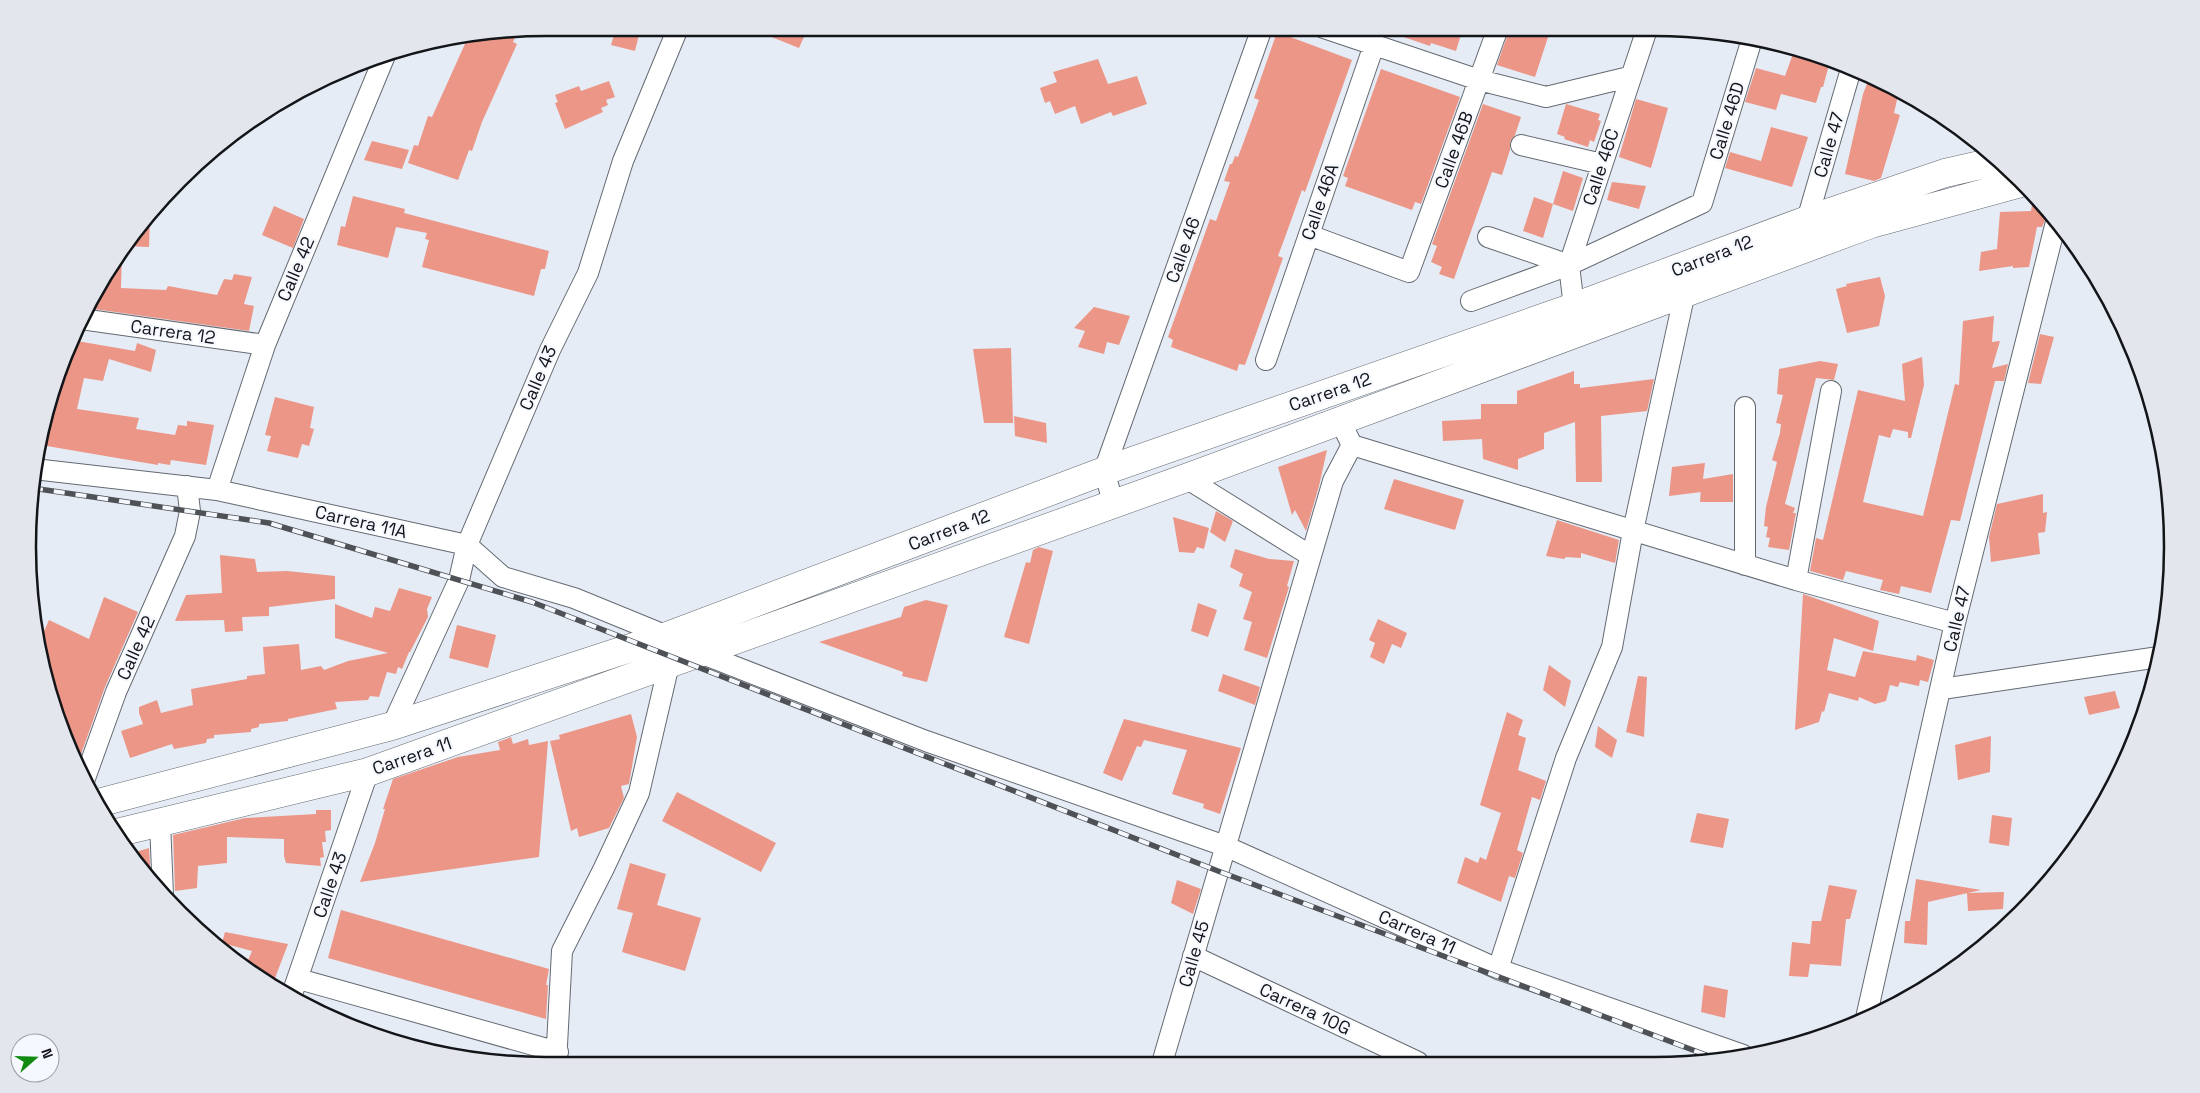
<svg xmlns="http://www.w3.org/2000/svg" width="2200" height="1093" viewBox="0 0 2200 1093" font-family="'Space Grotesk',sans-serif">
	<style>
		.building { fill: #ec9688 }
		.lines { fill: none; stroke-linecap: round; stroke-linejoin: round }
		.street-casing { stroke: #656a72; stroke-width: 22 }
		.primary-casing { stroke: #656a72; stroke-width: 29 }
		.street { stroke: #fff; stroke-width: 20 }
		.primary { stroke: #fff; stroke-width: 28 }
		.rail-casing { stroke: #4e5256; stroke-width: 5.5 }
		.rail { stroke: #f5f9ff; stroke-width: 4; stroke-dasharray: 11; stroke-linecap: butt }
		.labels { text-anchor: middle; stroke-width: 4.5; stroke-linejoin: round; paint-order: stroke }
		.street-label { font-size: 18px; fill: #131518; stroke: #f5f9ff }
		.rim { fill: none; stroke: #131518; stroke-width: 2.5 }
	</style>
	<rect width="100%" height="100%" fill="#e5ecf5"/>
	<path class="building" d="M616,28l24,2 -5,21 -24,-6z
		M749,28h59l-9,20z
		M1387,28h76l-7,23 -25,-8 -1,3 -44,-15z
		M1510,28h41l-16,49 -38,-12z
		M518,30l-5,12 4,2 -35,78 -10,29 -3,-1 -11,30 -50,-17 6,-18 4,1 10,-30 4,1 37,-82z
		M1277,32l75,28 -47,132 -3,-2 -18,50 -6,16 5,2 -38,107 -6,-1 -2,7 -66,-24 2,-7 -5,-3 42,-118 6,2 14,-39 -6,-1 6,-17h2l3,-8 3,1 6,-16 15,-41 -5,-2z
		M1800,50l30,11 -7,26h-2l-5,16 -35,-9 -5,16 -31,-8 11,-34 29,8 9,-25 6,2z
		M1098,59l10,25 29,-8 10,28 -34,12 -2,-4 -30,12 -6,-18 -20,8 -5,-13 -5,2 -5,-15 17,-6 -4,-10z
		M1381,69l79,28 -39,107 -6,-2 -3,8 -67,-24 3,-8 -5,-2z
		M1870,76l13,5 16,10 -5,22 6,2 -19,63 -7,3 -29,-7 18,-80z
		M609,81l6,16 -9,3 2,5 -7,3 2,4 -38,17 -10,-26 3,-1 -3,-7 24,-9 2,5z
		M1636,99l32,9 -17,60 -32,-11z
		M1483,104l38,13 -6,18 -5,7v8l-8,25 -10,-3 -38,107 -15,-5 3,-7 -11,-5 6,-16 -5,-2z
		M1566,104l34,10 -2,6 3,1 -7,21 -4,-2 -2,7 -24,-8 1,-2 -8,-3z
		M1771,127l37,10 -16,50 -67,-19 5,-16 31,9z
		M372,141l37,9 -7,19 -38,-9z
		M1563,171l20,7 -10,33 -20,-7 -10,34 -20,-7 11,-34 19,7z
		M1612,182l34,4 -7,23 -32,-9z
		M353,196l52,13 -1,4 145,38 -4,18h-4l-7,27 -112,-29 7,-27 -4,-1 2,-6 -31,-6 -8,31 -51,-13 4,-19 4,1z
		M2042,203l6,10 -6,14h-5l-8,40 -16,1v-2l-34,5 2,-19 16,-3 3,-37 31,-1 1,-6z
		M274,206l30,13 -11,29 -31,-13z
		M150,214l-1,33 -23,-1z
		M122,252l-1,36 45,2 2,-4 49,9 7,-16 8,1 2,-6 18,3 -8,27 10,2 -5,25 -162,-23 10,-21z
		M1880,277l5,19 -6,30 -32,7 -11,-44 11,-3 -1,-2z
		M1094,307l36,9 -11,29 -12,-3 -3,12 -26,-7 7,-16 -11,-3z
		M1994,316l-2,26 8,-1 -8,27 16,-4 -4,17h-9l-35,140 -9,-1 -20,73 -30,-7 -2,8 -19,-4 3,-10 -37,-9 -3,9 -33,-9 6,-33 7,2 35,-150 47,11 -3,-37 20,-7 2,28 -13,53h-3v-6l-15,-3 -3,9 -11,-3 -16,67 60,14 32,-132 4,1 4,-64z
		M2040,334l14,3 -13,47 -13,-1z
		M71,340l64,11 2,-8 19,7 -5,22 -42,-13 -6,22 -19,-3 -7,31 62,9 -3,11 39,6 3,-10 9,1v-5l27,4 -8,40 -35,-5 -1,5 -12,-2v2l-117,-20 6,-21 -3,-1z
		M1011,348l2,75h-29l-11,-74z
		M1820,361l18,3 -4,16 -18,-2 -31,126 10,4 -2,5h3l-7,37 -21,-3 2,-9 -4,-1 2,-10 -4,-1 2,-19 11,-45 -5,-2 8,-27 1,-9 -5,-1 7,-28 -6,-1 2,-25z
		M1574,371v13h6v4l74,-9 -7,32 -46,5 1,66h-26l-1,-60 -31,11v16l-26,10v11l-35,-11 -1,-20 -39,2 -1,-20 39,-2v-15h36v-13z
		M275,397l39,10 -4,21 4,1 -5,17 -7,-2 -4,14 -31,-7 4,-15 -6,-1z
		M1014,416l32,7 1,20 -32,-7z
		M1327,450l-8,36 -13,45 -11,-21 -3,5 -14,-48z
		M1705,463l-2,16 30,-5v28h-33l1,-14v4l-32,4 3,-29z
		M1394,479l70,21 -9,30 -71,-21z
		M2043,494v19l4,-1 -2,20 -7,1 2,21 -49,8 -2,-25 8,-33z
		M1216,511l17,10 -8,21 -15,-10z
		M1173,517l36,11 -5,21 -7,-2 -3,6 -15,-1z
		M1557,520l62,20 -4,23 -34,-10v5l-15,-1 -2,2 -18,-3z
		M1039,547l14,4 -24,93 -25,-7 22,-75 4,1 3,-13z
		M1235,549l34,10 25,2 -7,25 2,1 -22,71 -23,-8 8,-28 -9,-3 9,-27 -13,-6 4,-12 -13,-7z
		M220,555l35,4 2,13 30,-1 48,5v23l-66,8v9l-27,1 1,14 -18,1 -1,-12 -49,1 11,-26 36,-2z
		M399,588l33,9 -5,12 1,8 -18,35h-1l-7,17 -4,-2 -2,7 -9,-2 -8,25 -9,-1 -2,4 -33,2 2,7 -49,10v2l-29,3v3l-8,2v3l-37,3v3l-7,1 -1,4 -32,6 -2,-5 -42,14 -9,-27 22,-7 -4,-11v-6l18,-7 4,13 32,-8 -2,-16 56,-10v-3l18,-2 -2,-27 36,-3 2,26 20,-4 3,4 24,-9 40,-8 -53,-15v-34l37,14 3,-11 15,4z
		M1803,594l76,27 -6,30 -39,-13 -7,32 28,7 8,-26 53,10 1,-6 17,5 -6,22 -8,-2 -1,6 -19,-4 -2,5 -8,-2 -4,16 -11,3 -16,-7 -1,4 -29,-8 -5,19 -2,-1 -3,11 -24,8z
		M104,597l34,15 -33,75 -25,70 -8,-5 -27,-71 -7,-36 11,-25 40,19z
		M926,600l22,5 -21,77 -25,-6 1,-4 -84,-30 82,-25 3,-10z
		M1198,603l19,7 -9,27 -17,-6z
		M1378,619l29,14 -6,15 -9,-4 -8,20 -14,-7 5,-14 -6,-3z
		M457,625l39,10 -8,33 -39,-10z
		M1549,665l22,16 -6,26 -22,-17z
		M1223,674l37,13 -5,18 -37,-14z
		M1638,676l9,1 -3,60 -18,-5z
		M2115,691l5,17 -31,7 -5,-18z
		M1507,712l16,8 -5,15 8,3 -8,32 28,11 -6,19 -8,-3 -15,53 6,3 -8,25 -6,-2 -8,26 -44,-19 8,-26 13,6 2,-6 6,3 15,-47 -21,-8z
		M631,714l6,23 -8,47 -8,2 3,12 -15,30 -30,9 -2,-9 -6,3 -21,-90 10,-2 -1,-4z
		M1124,719l117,29 -21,66 -17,-6 1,-4 -32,-10 15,-44 -43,-10 -3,7 -4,-1 -15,35 -19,-8z
		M1598,726l19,14 -5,18 -17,-11z
		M1991,736l-1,36 -32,8 -3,-35z
		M511,737l2,7 15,-5 1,6 19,-4 -9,116 -179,25 15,-39 10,-34h-2l10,-30 65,-22 42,-7 -2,-8z
		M677,792l99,51 -15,29 -99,-51z
		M316,810h15v20l-6,1 1,11h-4l2,15 -4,1 1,8 -35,-3 -2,-7v-17l-57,-2v26l-29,3 -1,22 -22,3 -2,-56 72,-17 71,-4z
		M1697,813l32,6 -6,29 -33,-6z
		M1992,815l20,3 -3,28 -20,-3z
		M149,848l2,32 -22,-26z
		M630,863l36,11 -9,31 44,13 -16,53 -63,-19 11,-39 -16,-4z
		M1916,879l65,11 -53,12 -1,43 -23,-2 1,-22h5z
		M1177,880l24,9 -8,25 -22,-11z
		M1829,885l28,5 -7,29h-4l-5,47 -31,-2 -2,13 -19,-1 3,-34 18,2 2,-23h9z
		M2004,892l-1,17 -35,2 -1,-18z
		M341,910l208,59 -3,16h2l-2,34 -218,-61z
		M225,932l63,12 -16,42 -27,-19 7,-16 -30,-8z
		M1704,985l24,5 -3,28 -24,-6z"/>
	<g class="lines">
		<g class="street-casing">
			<path id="street" d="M1324,28l155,52 67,17 83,-20
				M1521,145l81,19
				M1807,220l44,-151
				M1309,235l100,37 89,-244
				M1488,237l81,28
				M1471,301l98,-36 133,-62 50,-164
				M1574,307l-5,-42 78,-236
				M81,319l184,26
				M1266,360l108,-315
				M1340,421l12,24 444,135 159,43
				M34,469l183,21 250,55 36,32 71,21 93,38 33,17 226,88 299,105 273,123 245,86
				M1186,478l125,78
				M217,490l48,-145 121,-292
				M1114,505l-10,-34 158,-443
				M1745,565v-158
				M1796,580l35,-189
				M1942,689l217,-32
				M392,726l67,-146 8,-35 83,-195 38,-77 35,-112 55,-133
				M84,781l32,-89 69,-156 5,-25 -3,-25
				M160,822l3,73
				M1193,956l225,106
				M1498,969l68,-211 46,-111 21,-116 52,-239
				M299,979l259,73
				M291,997l77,-225
				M1866,1018l89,-395 101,-401
				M1162,1063l171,-582 19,-36
				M556,1064l6,-113 42,-83 35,-75 30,-129"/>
		</g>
		<g class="primary-casing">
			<path id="primary" d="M98,803l294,-77 275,-90 437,-165 470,-164 233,-87 138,-47 53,-12
				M116,833l252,-61 818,-294 685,-254 150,-41"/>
		</g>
		<use href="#street" class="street"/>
		<use href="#primary" class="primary"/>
		<g class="rail-casing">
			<path id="rail" d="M32,488l237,35 263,79 686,269 504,190"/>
		</g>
		<use href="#rail" class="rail"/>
	</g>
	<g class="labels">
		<g class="street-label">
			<text transform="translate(1727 121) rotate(-73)" y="6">Calle 46D</text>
			<text transform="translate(1829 145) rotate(-74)" y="6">Calle 47</text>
			<text transform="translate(1454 150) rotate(-70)" y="6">Calle 46B</text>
			<text transform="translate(1601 167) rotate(-72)" y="6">Calle 46C</text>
			<text transform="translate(1320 202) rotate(-71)" y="6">Calle 46A</text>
			<text transform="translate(1183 250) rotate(-70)" y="6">Calle 46</text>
			<text transform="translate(1712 256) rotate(-21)" y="6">Carrera 12</text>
			<text transform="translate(296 269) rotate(-67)" y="6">Calle 42</text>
			<text transform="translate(173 332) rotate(8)" y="6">Carrera 12</text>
			<text transform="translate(538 378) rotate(-67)" y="6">Calle 43</text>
			<text transform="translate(1330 392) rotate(-19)" y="6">Carrera 12</text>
			<text transform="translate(361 522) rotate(13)" y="6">Carrera 11A</text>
			<text transform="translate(949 530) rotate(-21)" y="6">Carrera 12</text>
			<text transform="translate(1957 619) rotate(-77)" y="6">Calle 47</text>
			<text transform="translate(136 648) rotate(-66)" y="6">Calle 42</text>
			<text transform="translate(412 756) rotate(-19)" y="6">Carrera 11</text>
			<text transform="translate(330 885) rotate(-71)" y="6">Calle 43</text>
			<text transform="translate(1417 932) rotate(24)" y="6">Carrera 11</text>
			<text transform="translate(1194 954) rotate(-74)" y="6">Calle 45</text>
			<text transform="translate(1305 1009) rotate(25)" y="6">Carrera 10G</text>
		</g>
	</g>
	<path d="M0 0H2200V1093H0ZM546 36H1654A510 510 0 0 1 2164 546V547A510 510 0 0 1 1654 1057H546A510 510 0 0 1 36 547V546A510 510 0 0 1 546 36Z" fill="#e3e7ed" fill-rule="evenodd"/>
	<path class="rim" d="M546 36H1654A510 510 0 0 1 2164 546V547A510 510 0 0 1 1654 1057H546A510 510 0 0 1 36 547V546A510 510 0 0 1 546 36Z"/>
	<g transform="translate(35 1058) rotate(70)"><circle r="24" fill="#f5f9ff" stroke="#9b9ea3"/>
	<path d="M0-4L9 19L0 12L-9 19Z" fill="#108a11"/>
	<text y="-8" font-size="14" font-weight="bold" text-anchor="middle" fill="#131518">N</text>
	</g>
</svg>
